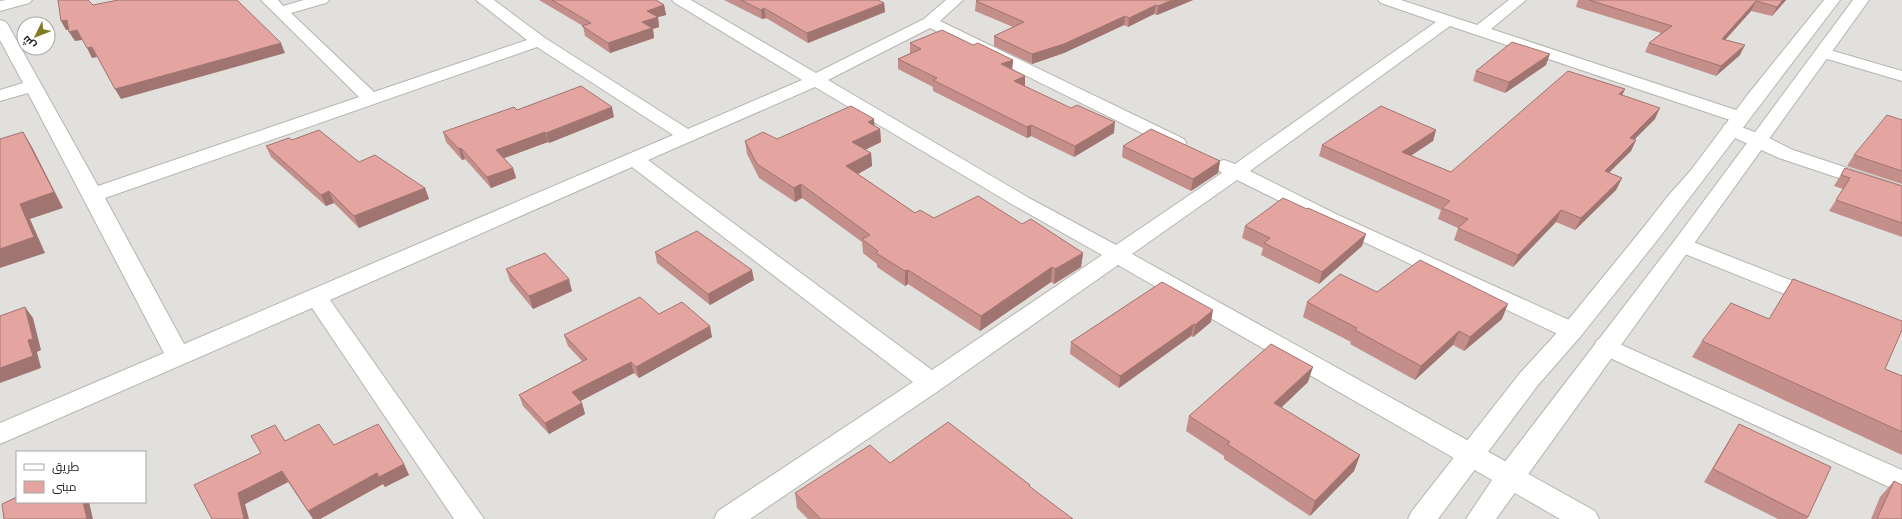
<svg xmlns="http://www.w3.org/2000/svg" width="1902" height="519" viewBox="0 0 1902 519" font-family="Barlow,Cairo,sans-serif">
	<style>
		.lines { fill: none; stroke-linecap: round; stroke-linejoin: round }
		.street-casing { stroke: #b5b4b0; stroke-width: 2 }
		.secondary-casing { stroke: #b5b4b0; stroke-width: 2 }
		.street { fill: #fff; fill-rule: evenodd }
		.secondary { fill: #fff; fill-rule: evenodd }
		.wall { fill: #c48e8a }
		.shaded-wall { fill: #a07470 }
		.building { fill: #e4a5a0; stroke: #a07470 }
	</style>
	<rect width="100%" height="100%" fill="#e1e0dc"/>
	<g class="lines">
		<g class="street-casing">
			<path id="street" d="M261,0h17l5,6 21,-6h25l-3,3 -35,10 83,79 153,-52 -51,-40h18l51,38 143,91 114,-49 -127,-77 -3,-3h19l125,73 108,-54 22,-19h17l-23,21 244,118 2,4 -2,4 -7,2 -7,-2 -240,-119 -102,52 201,118 87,47 106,-72 -8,-7 3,-4 7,-2 11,4 201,-142 -55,-19 -3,-3h23l76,25 32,-25h17l-35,29 254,84 3,4 -3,4 -6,1 -6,-1 -283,-95 -200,145 88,44 242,110 4,6 -4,6 -8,2 -8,-2 -240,-114 -87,-43 -105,74 463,257 4,8h-39l-442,-254 -177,124 -191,130h-36l4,-8 195,-129 -281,-215 -302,133 154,219h-30l-142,-211 -312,136v-21l164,-70 -136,-260 -28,8v-11l23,-7 -23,-43v-20l6,2 2,3 90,161 261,-89zM537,47l136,88 -489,209 -79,-146zM815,87l200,119 87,49 -170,115 -284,-210z
				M1823,48l79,23v10l-85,-25 -2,-3 2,-3z
				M1731,123l34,13 28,14 109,36v13l-123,-41 -55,-25 -2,-4 2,-4z
				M1683,238l140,55 4,5 -4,5 -8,2 -8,-2 -132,-53 -3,-5 3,-5z
				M1606,338l296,132v23l-305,-141 -3,-6 3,-6z"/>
		</g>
		<g class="secondary-casing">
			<path id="secondary" d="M6,0h26l-3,3 -29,8v-10z
				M1824,0h16l-181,238 -79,99 -42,48 -100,134h-30l4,-8 108,-138 44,-48 79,-97 25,-32 23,-26 58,-77z
				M1853,0h16l-373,519h-30l34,-51 175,-228z"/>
		</g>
		<use href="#street" class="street"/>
		<use href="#secondary" class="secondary"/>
	</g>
	<path class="wall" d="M539,0h117l8,5 2,10 -8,2 1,10 -6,2 1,9 -44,15 -25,-17 -2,-10z
		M724,0h154l6,3 1,9 -77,31 -42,-25 -4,1z
		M979,0h214l-36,15 -3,-1 -26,13 -4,-2 -60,28 -32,11 -38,-18v-10l19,-9 -38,-16 1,-10z
		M1578,0h208l-14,16 -21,-5 -26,29 15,15 -24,21 -71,-24 4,-9 12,-10 -85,-26z
		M910,43l63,2 40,15 -1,10 13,16 89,47 -40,24 -43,-21 -4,2 -94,-47v-4l-35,-18v-10l12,-6z
		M1546,65l-41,28 -32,-12 3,-10z
		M1625,89l-3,6 33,24 -21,20 2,1 -5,11 -22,22 13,5 -6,12 -41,40 -19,-8 -43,45 -59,-27 4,-12 -20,-9 3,-9 -122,-54 3,-11 114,-15 -3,11 -22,15 40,16z
		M517,110l97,7 -65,26 -1,-1 -44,16 9,10 3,10 -25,10 -26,-29 -3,1 -16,-18 -3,-10z
		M1902,120v64l-55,-18 7,-11z
		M875,126l5,3 1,13 -16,7 6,4 1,13 -14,8 57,39 19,5 88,6 61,29 -2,14 -27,17 -3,-2 -71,49 -72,-47 -3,2 -28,-19v-3l-14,-11 -1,-11 -60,-44 -7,4 -36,-24 -12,-24 -2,-13 32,-2z
		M292,140l67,22 66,26 4,11 -70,29 -25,-25 -8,3 -55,-49 -5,-11z
		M1123,146l97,15 -2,12 -27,18 -69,-34z
		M1845,168l57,18v51l-73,-26 14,-22 -9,-3z
		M1307,209l55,37 -43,38 -58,-29 2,-7 -21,-10 3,-12z
		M655,252l99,28 -44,25 -53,-42z
		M506,269l66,22 -39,18 -23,-28z
		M1793,279l92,90 17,7v79l-210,-98 10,-16 67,-22z
		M1162,282l49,40 -18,15 -2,-1 -72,52 -49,-34 1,-12z
		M1307,302l195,17 -38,32 -11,-6 -38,35 -65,-36 1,-2 -48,-25z
		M659,314l53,23 -73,41 -5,-5 -54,28 2,2 3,11 -36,20 -26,-28 -4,-11 63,-34 -14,-15 -4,-11z
		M1308,382l-27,26 79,47 -6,16 -44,45 -86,-57v-3l-38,-25 3,-15z
		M1739,424l69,93 -1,2h-29l-74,-37 27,-45z
		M285,441l49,4 70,19 5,11 -24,12 -2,-3 -63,35h-7l-25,-37 -43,22 -33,15z
		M890,463l140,25 43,31h-265l-11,-11 -2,-15z
		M1894,481l8,38h-31l9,-22z"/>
	<path class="shaded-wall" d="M1172,0h21l-36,15 1,-9z
		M1783,0h3l-14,16 5,-9z
		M1756,1l-5,10 -34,38 5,-10z
		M884,3l1,9 -77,31 -1,-10z
		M664,5l2,10 -8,2 1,10 -6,2 1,9 -44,15 -2,-10 39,-32z
		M1156,5l-2,9 -26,13 1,-9z
		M764,8l2,10 -4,1 -1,-9z
		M1125,16l-1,9 -60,28 -32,11v-10z
		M67,20l6,9 -7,1 -5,-9z
		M77,30l5,10 -7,1 -6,-9z
		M281,43l4,10 -164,46 -6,-10z
		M1745,45l-5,10 -24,21 5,-10z
		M92,47l5,10 -5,1 -5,-10z
		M1550,54l-4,11 -41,28 4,-11z
		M1013,60l-1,10 -11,-6z
		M1025,76v11l-11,-6z
		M1625,89l-5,11 -1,-6z
		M612,107l2,10 -65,26 -3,-10z
		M1660,108l-5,11 -30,30 5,-11z
		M874,119l1,12 5,-2 1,13 -28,14 -1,-14 16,-20z
		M1115,122l-1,11 -40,24 1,-11z
		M1031,125v11l-4,2v-11z
		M1436,130l-3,11 -34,22 3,-11z
		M23,132l9,15 31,61 -33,11 15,34 -45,15v-19l20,-45z
		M545,132l3,10 -49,18 -3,-10z
		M1636,140l-5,11 -32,31 6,-11z
		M461,148l4,11 -3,1 -3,-11z
		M871,153l1,13 -25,14 -1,-14z
		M1220,161l-2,12 -27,18 2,-12z
		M513,168l3,10 -25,10 -4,-11z
		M1622,178l-6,12 -41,40 6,-12z
		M801,184l1,14 -7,4 -1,-14z
		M425,188l4,11 -70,29 -5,-12z
		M329,191l5,12 -8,3 -5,-11z
		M1561,210l-5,12 -43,45 5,-12z
		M1366,234l-4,12 -43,38 3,-12z
		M1083,253l-2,14 -27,17 1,-15z
		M1052,267l-1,15 -71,49 1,-15z
		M752,270l2,10 -44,25 -2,-11z
		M908,270v14l-3,2v-15z
		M569,279l3,12 -39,18 -4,-13z
		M1508,304l-6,15 -38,32 6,-14z
		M25,307l8,11 8,32 -4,2 4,16 -41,15v-15l28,-28z
		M1213,310l-2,12 -18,15 2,-12z
		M1194,324l-3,12 -72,52 1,-12z
		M710,326l2,11 -73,41 -3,-11z
		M1459,331l-6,14 -38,35 6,-14z
		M631,362l3,11 -59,31 -3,-12z
		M1313,367l-5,15 -38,36 4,-15z
		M582,403l3,11 -36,20 -4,-11z
		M1360,455l-6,16 -44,45 5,-15z
		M404,464l5,11 -24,12 -6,-10z
		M282,471l6,11 -43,22 4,15h-5l-6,-26z
		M377,473l6,11 -63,35h-7l-5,-8z
		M83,502h6l4,17h-6z"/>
	<path class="building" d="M58,0h30l5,5 25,-5h119l44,43 -166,46 -23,-42 -5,1 -10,-18 -8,2 -2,-12 -6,1z
		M552,0h104l8,5 -17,6 11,6 -16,5 10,6 -44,15 -26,-17 9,-3z
		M741,0h137l6,3 -77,30 -43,-25 -3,2z
		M979,0h193l-14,6 -2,-1 -27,13 -4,-2 -61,28 -32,10 -38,-18 30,-14 -48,-21z
		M1589,0h194l-6,7 -21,-6 -34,38 23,6 -24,21 -72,-23 23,-17z
		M942,30l31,15 5,-2 35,17 -12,4 24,12 -11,5 57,27 6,-3 38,17 -40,24 -44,-21 -4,2 -94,-47 4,-2 -39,-19 23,-10 -11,-6z
		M1512,42l38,12 -41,28 -33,-11z
		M1568,71l57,18 -6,5 41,14 -30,30 6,2 -31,31 17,7 -41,40 -20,-8 -43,45 -60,-27 10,-9 -26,-11 8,-7 -128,-56 59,-39 55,24 -34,22 49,20z
		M581,86l31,21 -66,26 -1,-1 -49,18 17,18 -26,9 -26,-29 -2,1 -16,-17 71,-25 3,3z
		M851,106l23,13 -6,3 12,7 -28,13 19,11 -25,13 69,47 5,-3 14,8 44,-22 44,28 9,-5 52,34 -28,16 -3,-2 -71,49 -73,-46 -3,1 -29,-18 2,-2 -16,-12 8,-4 -69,-51 -7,4 -37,-24 -12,-23 18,-9 14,7z
		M1887,115l15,5v51l-48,-16z
		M1151,129l69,32 -27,18 -70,-33z
		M319,130l40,32 16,-7 50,33 -71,28 -25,-25 -8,4 -55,-49 23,-8 3,2z
		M23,132l31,60 -34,12 14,33 -34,12v-110z
		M1845,168l57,18v37l-66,-23 14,-22 -9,-3z
		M1283,198l24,11 1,-1 58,26 -44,38 -58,-29 6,-5 -25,-12z
		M697,231l55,39 -44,24 -53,-42z
		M545,253l24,26 -40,17 -23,-27z
		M1420,260l88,44 -38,33 -11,-6 -38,35 -66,-36 2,-2 -50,-26 33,-28 37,18z
		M1793,279l109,42v9l-17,39 17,7v56l-200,-91 29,-38 38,16z
		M1162,282l51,28 -18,15 -1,-1 -74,52 -49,-34z
		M640,297l19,17 23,-12 28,24 -74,41 -5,-5 -59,30 10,11 -37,20 -26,-28 68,-36 -23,-24z
		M25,307l8,32 -5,1 5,16 -33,12v-52z
		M1271,344l42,23 -39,36 86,52 -45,46 -88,-57 3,-2 -41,-26z
		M948,422l82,63 -1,1 44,33h-252l-26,-26 75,-48 20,18z
		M319,424l15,21 44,-21 26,40 -25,13 -2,-4 -69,38 -26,-40 -44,22 6,26h-32l-18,-34 67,-32 -10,-17 24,-11 10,16z
		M1739,424l92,43 -23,50 -95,-48z
		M1894,481l8,4v34h-25z
		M17,497v5h66l4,17h-83l-2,-15z"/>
	<rect x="16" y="451" width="130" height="52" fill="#ffffff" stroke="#a7a7a7"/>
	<rect x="24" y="464" width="20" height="6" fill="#ffffff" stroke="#a7a7a7"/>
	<text x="52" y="471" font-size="12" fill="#242322">طريق</text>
	<rect x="24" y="481" width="20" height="12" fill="#e4a5a0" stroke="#a7a7a7"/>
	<text x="52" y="491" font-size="12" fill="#242322">مبنى</text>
	<g transform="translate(36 36) rotate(227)"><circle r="19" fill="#ffffff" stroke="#a7a7a7"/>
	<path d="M0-3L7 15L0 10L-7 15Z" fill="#817c23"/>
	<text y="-6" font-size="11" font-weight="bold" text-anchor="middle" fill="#242322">ش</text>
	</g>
</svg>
